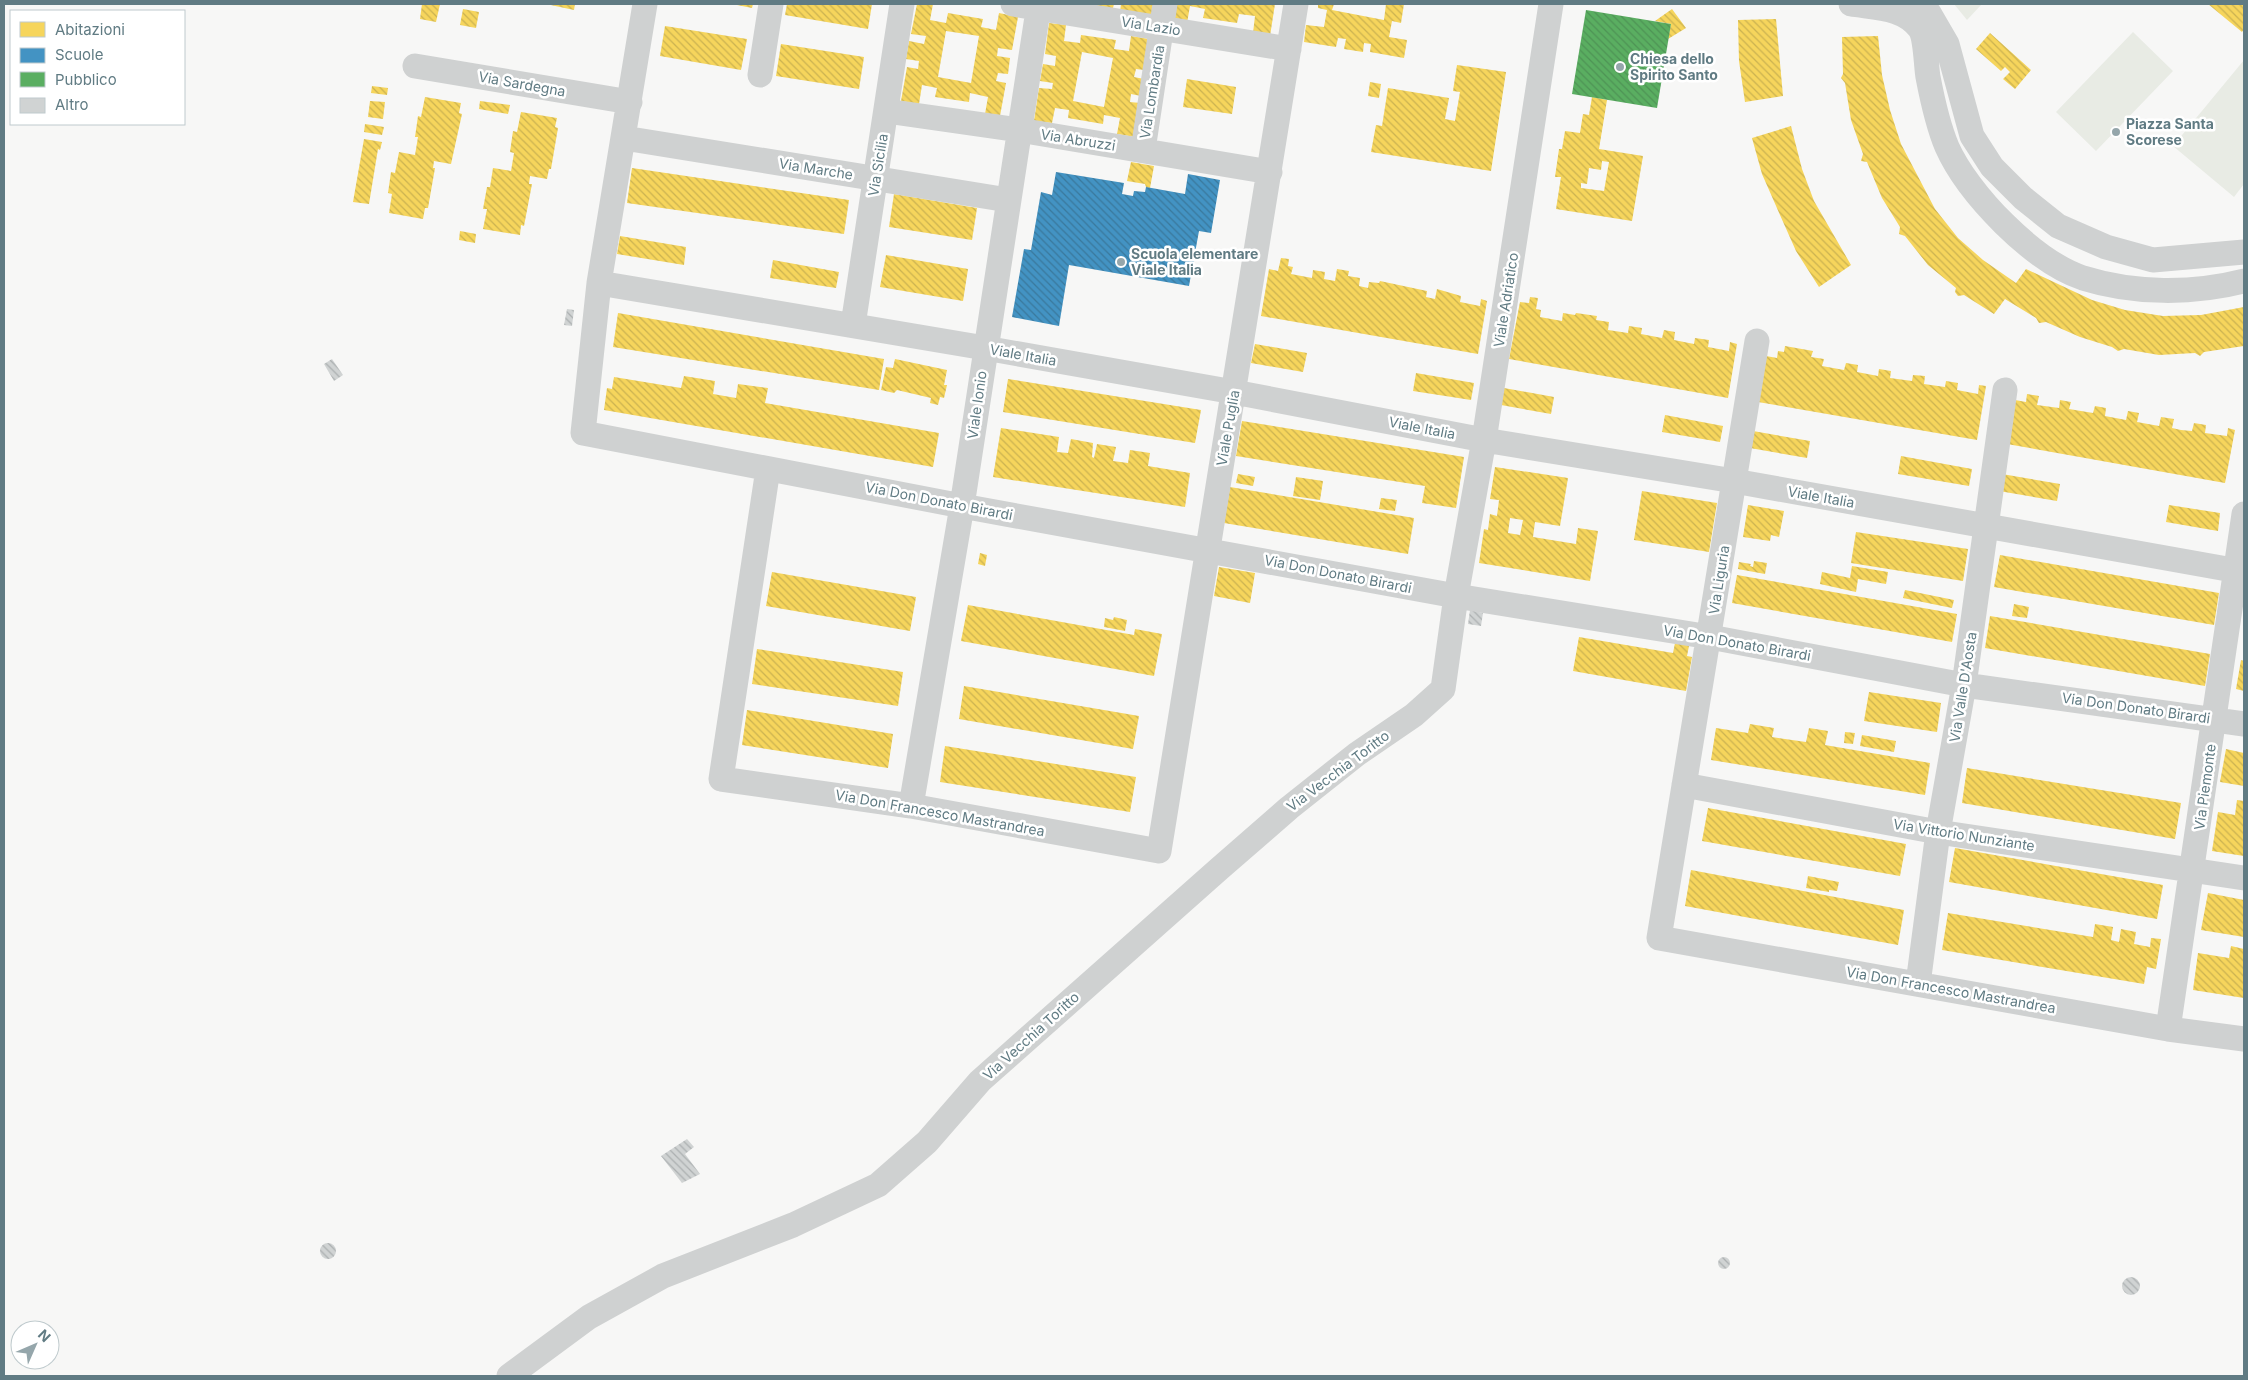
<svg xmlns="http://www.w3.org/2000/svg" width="2248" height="1380" viewBox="0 0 2248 1380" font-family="Inter,sans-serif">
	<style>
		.park { fill: #e8ebe4 }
		.homes { fill: url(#homes-back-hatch); fill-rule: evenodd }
		.schools { fill: url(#schools-back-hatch) }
		.public { fill: url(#public-back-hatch) }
		.building { fill: url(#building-back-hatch) }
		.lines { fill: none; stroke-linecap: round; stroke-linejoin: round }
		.minor { stroke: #cfd1d1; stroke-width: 25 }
		.poi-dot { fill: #95a6ab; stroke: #fff; stroke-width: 2 }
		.labels { text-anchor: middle; stroke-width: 5; stroke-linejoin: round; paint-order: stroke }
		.street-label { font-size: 14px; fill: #607b83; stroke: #fff }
		.poi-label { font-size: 14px; font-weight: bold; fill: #607b83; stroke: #fff; text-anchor: start }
	</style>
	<defs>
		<pattern id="homes-back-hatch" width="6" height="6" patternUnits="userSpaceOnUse" patternTransform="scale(1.25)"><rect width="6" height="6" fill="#f6d55c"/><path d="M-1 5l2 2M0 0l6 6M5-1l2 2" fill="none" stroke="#cbb251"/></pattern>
		<pattern id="schools-back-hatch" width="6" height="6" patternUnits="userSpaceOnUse" patternTransform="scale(1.25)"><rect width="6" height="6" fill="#4393c3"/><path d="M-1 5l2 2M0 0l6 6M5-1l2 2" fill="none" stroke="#3a789c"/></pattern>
		<pattern id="public-back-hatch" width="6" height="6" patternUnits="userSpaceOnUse" patternTransform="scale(1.25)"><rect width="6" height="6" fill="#5aae61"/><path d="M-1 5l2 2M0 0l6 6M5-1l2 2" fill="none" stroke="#4e9355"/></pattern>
		<pattern id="building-back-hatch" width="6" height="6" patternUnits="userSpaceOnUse" patternTransform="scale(1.25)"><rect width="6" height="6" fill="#d0d3d3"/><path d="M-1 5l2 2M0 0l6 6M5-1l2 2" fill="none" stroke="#acb0b1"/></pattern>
	</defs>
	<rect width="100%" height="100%" fill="#f7f7f6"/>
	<path class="park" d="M1954,4h28l-15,16z
		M2133,32l40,39 -77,80 -40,-39z
		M2244,60v124l-10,13 -61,-51z"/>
	<path class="homes" d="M422,4h18l-4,18 -16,-3z
		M546,4h29l-1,6z
		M732,4h21l-1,4z
		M787,4h85l-4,25 -83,-14z
		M917,4h16l-3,16 16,3 2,-10 35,6 -2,8 15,3 3,-17 19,4 -6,33 -14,-2 -1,8 13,2 -2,16 -10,-1 -2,8 10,2 -6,33 -15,-2 3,-17 -18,-4 -1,9 -34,-5 2,-9 -15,-3 -3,19 -18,-3 6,-34 11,2 1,-8 -13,-2 3,-18 15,3 2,-8 -15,-2zM946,31l33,5 -8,47 -33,-6z
		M1096,4h18l-2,8 -17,-3z
		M1121,4h34l-2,14 -33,-6z
		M1172,4h103l-5,32 -17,-3 2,-17 -16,-2 -2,9 -34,-5 2,-9 -15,-3 -3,17 -17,-3z
		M1318,4h16l-2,6 52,10 2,-16h18l-3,19 -9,-2 -3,16 18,3 -3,18 -34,-6 1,-8 -7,-1 -1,9 -19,-3 2,-10 -8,-1 -2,9 -32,-5 2,-17 18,2 3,-17 -9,-2z
		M2208,4h36v25l-2,3z
		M463,9l16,3 -3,16 -16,-3z
		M1672,9l14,19 -18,11 3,-15 -16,-3z
		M1776,19l7,77 -38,6 -6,-41 -1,-41z
		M1049,23l17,2 -2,16 16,2 1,-8 35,5 -2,9 15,2 2,-15 18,3 -5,31 -8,-1 -2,8 10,2 -3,17 -10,-2 -1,8 10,1 -5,34 -18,-3 3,-16 -16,-3 -1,9 -35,-6 1,-8 -14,-2 -3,15 -18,-2 5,-33 13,1 1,-6 -13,-2 3,-17 12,2 1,-10 -11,-2zM1082,52l31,6 -9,49 -31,-6z
		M665,26l82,13 -6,31 -81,-14z
		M1990,33l41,37 -16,19 -12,-10 7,-7 -5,-5 -4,4 -25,-22z
		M1878,36l4,39 8,35 11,34 34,65 23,29 25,22 33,23 10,-14 66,31 33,10 38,6 38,-1 43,-8v39l-40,6 -4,4 -5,-3 -36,2 -35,-6 -6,2 -6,-4 -32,-10 -34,-15 -7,1 -3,-5 -31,-19 -11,15 -30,-19 -6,1 -3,-4 1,-4 -28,-23 -23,-29 -6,-2 1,-7 -18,-29 -15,-36 -6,-1 2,-7 -12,-34 -6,-37 -4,-5 2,-4 -1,-37z
		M781,44l83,13 -5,32 -83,-13z
		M1457,65l49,7 -15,99 -120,-19 5,-27 6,1 6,-38 61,10 -4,21 10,2 5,-29 -7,-1z
		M1187,79l49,8 -4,27 -49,-7z
		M1370,82l11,2 -2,14 -11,-2z
		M372,86l16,2 -1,7 -16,-2z
		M425,97l36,6 -2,10 3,1 -11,50 -17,-3 -1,7h2l-7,40h-3l-2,11 -34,-6 3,-19 -4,-1 3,-21 4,1 4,-21 16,3 3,-18h-3l3,-21 3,1z
		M1592,97l15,3 -8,49 44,7 -11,65 -76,-12 5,-32h-6l4,-28h3l3,-18 15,2 3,-19 6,1zM1602,161l7,1 -5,29 -23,-3v-5l6,1 2,-16 12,2z
		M370,101l15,1 -2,17 -15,-2z
		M480,101l30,4 -2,9 -29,-5z
		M521,112l36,6 -2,9 3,1 -7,41h-2l-2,10 -17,-3 -1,8h3l-8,42 -3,-1 -1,10 -37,-6 4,-20h-4l4,-22h3l3,-19 18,3 3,-18 -4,-1 3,-21 4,1z
		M365,124l19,3 -2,8 -18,-3z
		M1791,126l11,43 12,32 37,64 -32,22 -23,-36 -16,-36 -18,-41 -10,-36z
		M364,139l18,3 -2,8 -2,-1 -9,55 -16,-2z
		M1131,162l23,4 -4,22 -4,-1 -1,-3 -18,-3z
		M632,168l217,32 -5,34 -217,-31z
		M894,194l83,14 -5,32 -83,-13z
		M460,231l16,3 -1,9 -16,-3z
		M620,236l66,11 -2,18 -67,-11z
		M886,255l82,14 -5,32 -83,-14z
		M1281,258l8,1 -1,7 5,1 -2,7 21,4 1,-8 12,2 -1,7 11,2 2,-12 12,2 -1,5 12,2 -1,8 9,2 1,-6 10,1 1,-2 47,10 -1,6 9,2 2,-10 24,7 -1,6 20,4 1,-7 6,2 -9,53 -217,-38 8,-47 9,2z
		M773,260l66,12 -3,16 -66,-10z
		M1530,297l8,1 -2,11 5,1 -1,7 22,4 1,-8 12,2 1,-2 21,3 -1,4 13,2 -1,8 20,3 1,-7 13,2 -1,6 21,4 2,-8 11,2 -1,8 20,4 1,-6 14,2 -1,7 21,4 1,-9 7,2 -9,54 -219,-39 11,-57 9,1z
		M618,313l266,46 -5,31 -266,-43z
		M1255,344l52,9 -4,19 -52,-9z
		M1785,346l28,5 -2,6 13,2 -2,7 22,4 2,-7 12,2 -1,7 21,4 1,-7 12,2 -1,7 22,3 1,-6 12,1 -1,8 21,3 1,-6 12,2 -1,7 21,4 1,-9 7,1 -9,54 -219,-38 8,-46 11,2 1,-7 6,1z
		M895,359l52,11 -3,15h3l-3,13 -4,-1 -2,8 -8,-2 1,-5 -34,-8 -3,3 -13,-3 5,-23 7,1z
		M1416,373l58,10 -3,17 -58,-9z
		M684,376l31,5 -2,13 23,4 2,-14 30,4 -3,15 174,30 -6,34 -329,-57 3,-22 5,1 2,-12 67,11z
		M1008,379l193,31 -6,33 -192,-31z
		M1504,388l50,9 -3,17 -50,-9z
		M2027,394l12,2 -2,9 22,3 1,-8 11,2 -2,7 24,4 2,-7 11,2 -1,8 21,4 2,-9 11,2 -2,9 22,4 2,-9 13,2 -2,9 9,2 11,1 2,-8 12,2 -1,8 22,3 1,-8 7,2 -10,53 -218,-39 8,-44 11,2z
		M1665,415l58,11 -3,16 -58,-10z
		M1242,421l222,36 -8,51 -34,-5 3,-17 -189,-30z
		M1001,428l58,9 -2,15 11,1 3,-14 22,4 -1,14 2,1 3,-14 19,3 -3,14 15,2 2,-13 20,3 -2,13 42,7 -5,34 -192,-30z
		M1753,431l57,10 -3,17 -57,-10z
		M1901,456l71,13 -3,17 -71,-12z
		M1495,467l73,11 -8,48 -25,-4 -2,15 43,7 2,-16 20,3 -8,50 -111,-18 5,-34 4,1 2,-16 7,2 2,-16 -9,-1zM1510,518l13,2 -3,15 -12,-2z
		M1238,474l17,3 -2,9 -17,-3z
		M2002,474l58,10 -3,17 -58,-10z
		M1296,477l27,4 -3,19 -27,-4z
		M1230,487l184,31 -6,36 -184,-31z
		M1642,491l75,12 -8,49 -75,-12z
		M1381,498l16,2 -2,11 -16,-2z
		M1748,505l36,6 -5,26 -8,-2 -1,6 -27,-4z
		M2169,505l51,8 -2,18 -52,-9z
		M1856,532l112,17 -5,32 -112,-18z
		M980,553l7,2 -2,11 -7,-2z
		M2000,555l219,38 -5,32 -220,-38z
		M1754,561l13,2 -2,11 -27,-5 1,-7 12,2 -1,2 3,1z
		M1852,566l36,6 -2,12 -28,-5 -2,13 -36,-8 2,-12 28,6z
		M1219,567l36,6 -5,30 -36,-7z
		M772,572l144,25 -6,34 -144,-25z
		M1737,575l220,39 -5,28 -220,-39z
		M1905,590l49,10 -2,8 -49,-10z
		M2014,604l15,3 -2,11 -15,-2z
		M968,605l166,30 1,-6 27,5 -8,42 -193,-35z
		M1990,616l220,38 -5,32 -220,-38z
		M1114,617l13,3 -2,11 -21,-4 1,-9 8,2z
		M1579,637l94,16 3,-15 14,3 -3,15 5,1 -6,34 -113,-20z
		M757,649l146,23 -5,34 -146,-22z
		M2241,660l3,1v30l-8,-2z
		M964,686l175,30 -6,33 -174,-30z
		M1869,692l72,11 -4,29 -73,-11z
		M747,710l146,24 -5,34 -146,-23z
		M1750,724l24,4 -2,9 34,5 3,-14 19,3 -3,14 105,18 -5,32 -214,-35 5,-32 32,5z
		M1845,732l10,1 -2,11 -9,-1z
		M1862,735l34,6 -2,11 -34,-6z
		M945,746l191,31 -6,35 -190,-30z
		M2226,749l18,4v33l-24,-4z
		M1967,768l214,35 -6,36 -213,-36z
		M2237,800l7,1v55l-32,-5 6,-39 17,3z
		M1708,808l198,36 -6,32 -198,-35z
		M1955,848l208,37 -6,34 -208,-37z
		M1691,870l213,40 -6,35 -213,-39z
		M1808,876l31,6 -2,9 -8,-1v2l-23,-4z
		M2208,893l36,7v37l-43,-7z
		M1948,913l145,24 2,-13 18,3 -2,13 8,2 2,-13 15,3 -2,12 16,3 1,-9 10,1 -5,30 -9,-2 -3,17 -202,-34z
		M2231,946l13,3v49l-51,-8 5,-37 31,5z"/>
	<path class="schools" d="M1056,172l68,11 -2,11 11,2 1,-5 11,1 1,-5 39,7 3,-20 32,6 -9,53 -12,-2 -10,55 -120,-21 -10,61 -47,-9 12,-68 7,1 10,-58 11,3z"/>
	<path class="public" d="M1586,10l85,14 -14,84 -85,-14z"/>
	<path class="building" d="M567,309l7,1 -2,16 -8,-1z
		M332,359l11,16 -9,6 -10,-17z
		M1470,610l13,3 -2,13 -13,-2z
		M687,1139l7,8 -9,7 15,20 -18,9 -21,-27z
		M320 1251a8 8 0 1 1 16 0a8 8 0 1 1-16 0Z
		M1718 1263a6 6 0 1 1 12 0a6 6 0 1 1-12 0Z
		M2122 1286a9 9 0 1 1 18 0a9 9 0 1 1-18 0Z"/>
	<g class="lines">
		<path class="minor" d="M645,4l-46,279 -16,150 379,73 494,90 254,41 254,48 280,39
			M1013,4l276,45
			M1851,4c25,4 53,3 69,25 6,9 6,37 8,48 4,21 11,51 19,70 21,47 86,114 136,131 51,16 110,16 161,3
			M1915,4l14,9 18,31 25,92 20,31 31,31 35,28 48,21 47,13 91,-8
			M415,66l215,36
			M760,75l11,-71
			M886,111l133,19 251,42
			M624,138l384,62
			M1143,150l22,-146
			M599,283l386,65 249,44 250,48 250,41 510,91
			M853,325l49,-321
			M1757,341l-98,597 509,91 76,10
			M768,469l-47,310 190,27 248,45 137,-847
			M1684,785l254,47 306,46
			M911,806l51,-300 77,-502
			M1918,984l20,-152 26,-147 41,-295
			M2168,1029l76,-515
			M509,1376l80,-59 74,-41 130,-51 85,-40 49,-43 53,-61 239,-212 70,-61 68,-54 57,-39 29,-26 13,-93 28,-156 67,-436"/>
	</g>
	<g class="poi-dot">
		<circle cx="1620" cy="67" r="5"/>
		<circle cx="2116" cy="132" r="5"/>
		<circle cx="1121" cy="262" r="5"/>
	</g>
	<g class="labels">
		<g class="street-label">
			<text transform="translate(1151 26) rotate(9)" y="5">Via Lazio</text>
			<text transform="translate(522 84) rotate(10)" y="5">Via Sardegna</text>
			<text transform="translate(1152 92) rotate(-81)" y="5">Via Lombardia</text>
			<text transform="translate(1078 140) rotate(9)" y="5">Via Abruzzi</text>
			<text transform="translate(878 165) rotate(-81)" y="5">Via Sicilia</text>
			<text transform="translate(816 169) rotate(9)" y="5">Via Marche</text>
			<text transform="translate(1506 300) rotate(-81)" y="5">Viale Adriatico</text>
			<text transform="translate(1023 355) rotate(10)" y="5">Viale Italia</text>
			<text transform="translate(977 405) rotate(-82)" y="5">Viale Ionio</text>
			<text transform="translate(1228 428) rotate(-80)" y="5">Viale Puglia</text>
			<text transform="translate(1422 428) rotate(11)" y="5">Viale Italia</text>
			<text transform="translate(1821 497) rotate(10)" y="5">Viale Italia</text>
			<text transform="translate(939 501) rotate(11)" y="5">Via Don Donato Birardi</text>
			<text transform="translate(1338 574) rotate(11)" y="5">Via Don Donato Birardi</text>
			<text transform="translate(1719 580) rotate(-81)" y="5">Via Liguria</text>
			<text transform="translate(1737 643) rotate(10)" y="5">Via Don Donato Birardi</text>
			<text transform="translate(1963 687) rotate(-81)" y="5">Via Valle D'Aosta</text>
			<text transform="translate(2136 708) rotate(8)" y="5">Via Don Donato Birardi</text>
			<text transform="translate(1338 771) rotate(-37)" y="5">Via Vecchia Toritto</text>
			<text transform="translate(2205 787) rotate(-82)" y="5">Via Piemonte</text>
			<text transform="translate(940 813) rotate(10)" y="5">Via Don Francesco Mastrandrea</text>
			<text transform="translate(1964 835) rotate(9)" y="5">Via Vittorio Nunziante</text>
			<text transform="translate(1951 990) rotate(10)" y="5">Via Don Francesco Mastrandrea</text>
			<text transform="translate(1031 1036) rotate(-42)" y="5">Via Vecchia Toritto</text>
		</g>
		<g class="poi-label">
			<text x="1630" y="64">Chiesa dello<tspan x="1630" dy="16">Spirito Santo</tspan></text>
			<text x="2126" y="129">Piazza Santa<tspan x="2126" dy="16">Scorese</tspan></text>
			<text x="1131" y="259">Scuola elementare<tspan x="1131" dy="16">Viale Italia</tspan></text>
		</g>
	</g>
	<rect width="2248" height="1380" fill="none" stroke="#607b83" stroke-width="10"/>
	<rect x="10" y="10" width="175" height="115" fill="#ffffff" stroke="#bfcacd"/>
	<rect x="20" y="22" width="25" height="15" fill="#f6d55c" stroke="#bfcacd"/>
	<text x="55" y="35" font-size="15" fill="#607b83">Abitazioni</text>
	<rect x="20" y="48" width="25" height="15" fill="#4393c3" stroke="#bfcacd"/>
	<text x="55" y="60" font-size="15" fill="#607b83">Scuole</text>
	<rect x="20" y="72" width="25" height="15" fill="#5aae61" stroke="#bfcacd"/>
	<text x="55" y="85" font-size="15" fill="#607b83">Pubblico</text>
	<rect x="20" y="98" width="25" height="15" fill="#d0d3d3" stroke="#bfcacd"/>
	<text x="55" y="110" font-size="15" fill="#607b83">Altro</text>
	<g transform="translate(35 1345) rotate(45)"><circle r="24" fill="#ffffff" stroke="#bfcacd"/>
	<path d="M0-4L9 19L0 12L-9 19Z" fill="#95a6ab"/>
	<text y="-8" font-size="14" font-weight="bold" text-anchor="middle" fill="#607b83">N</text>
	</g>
</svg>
